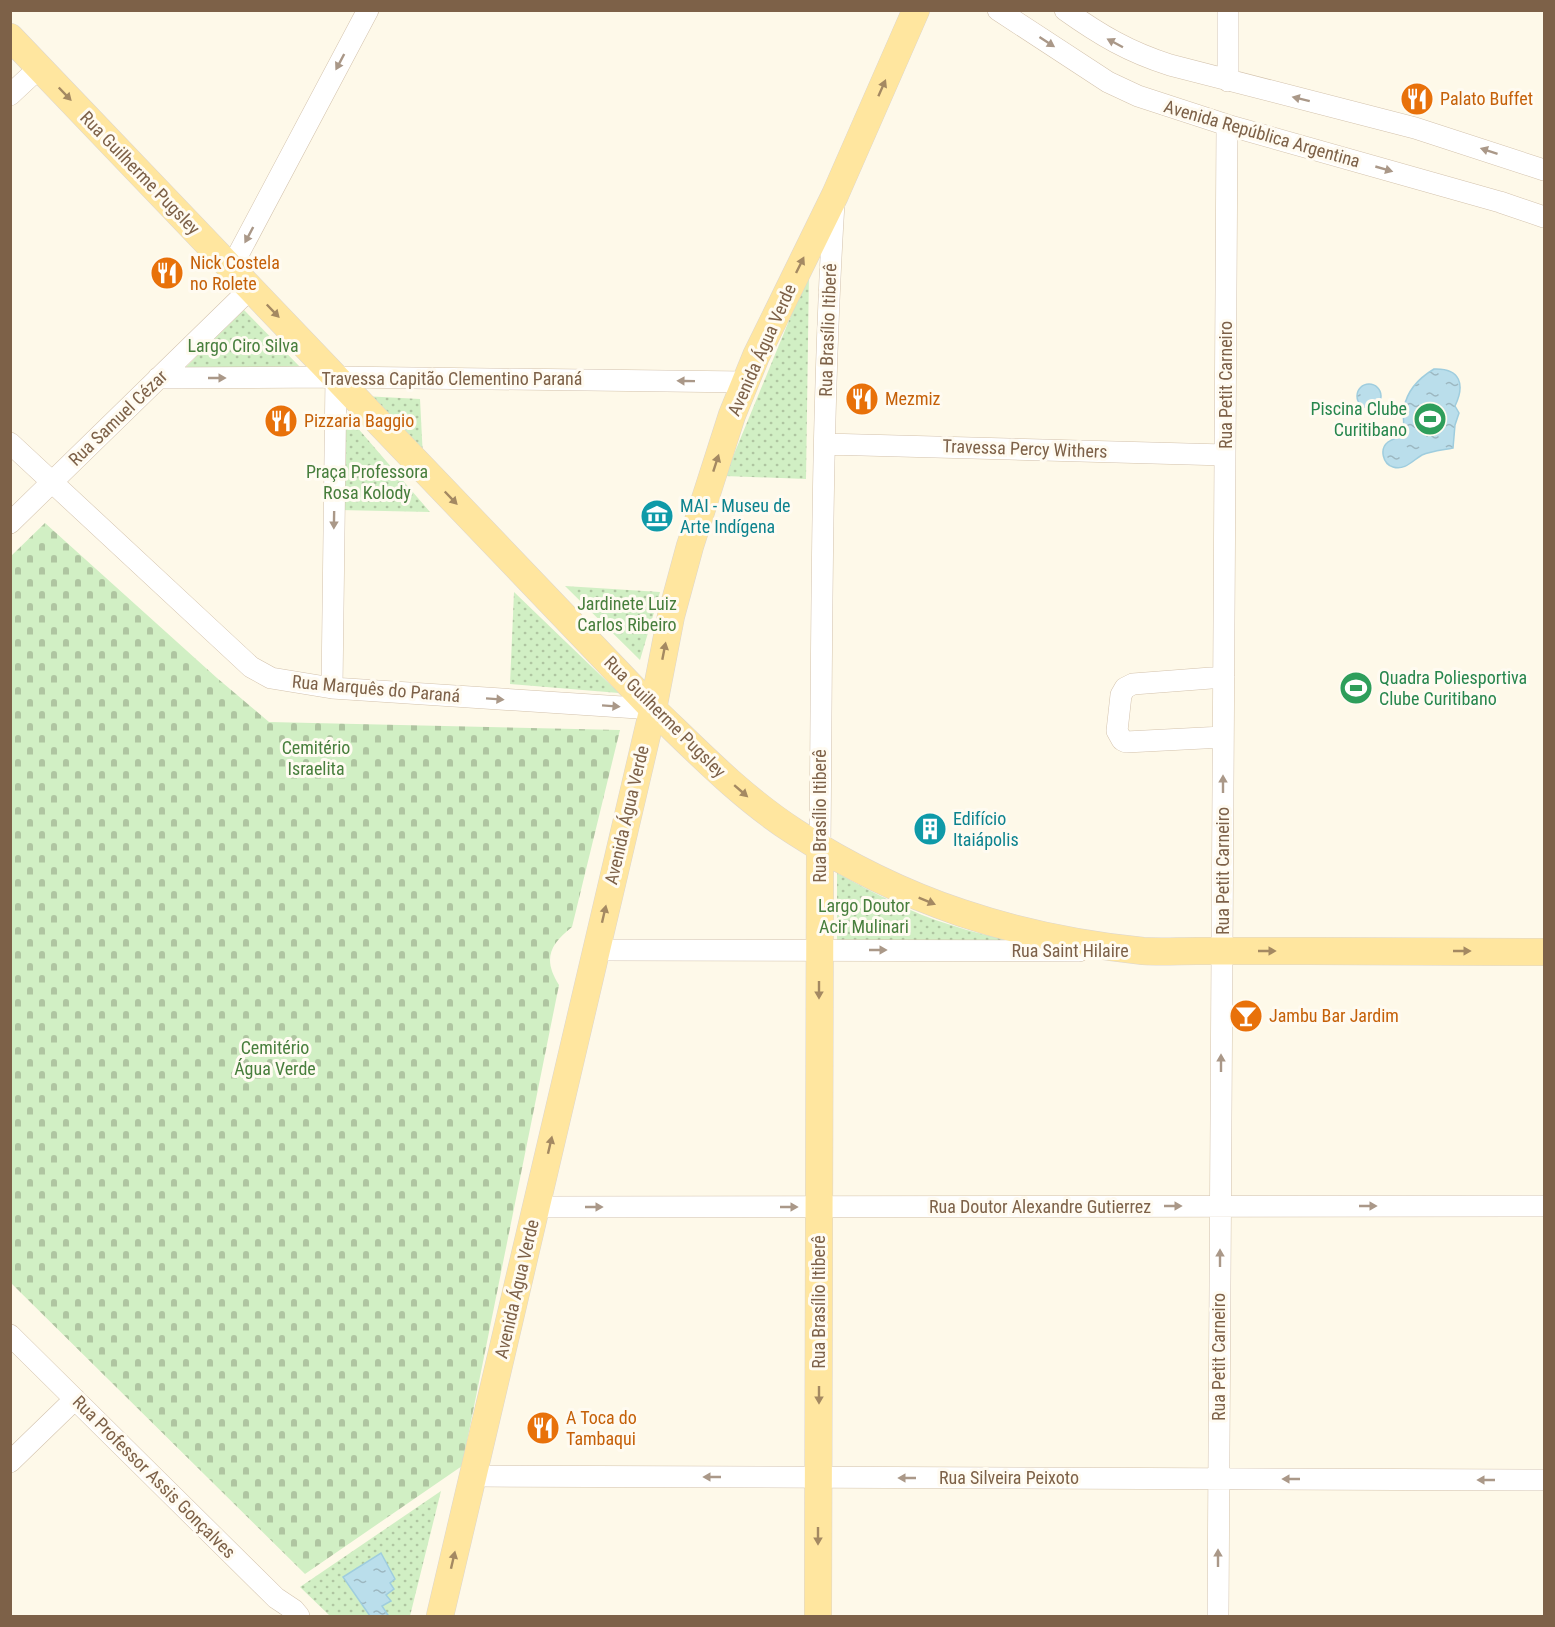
<svg xmlns="http://www.w3.org/2000/svg" width="1555" height="1627" viewBox="0 0 1555 1627" font-family="'Roboto Condensed',sans-serif">
	<style>
		.green { fill: url(#green-dots) }
		.cemetery { fill: url(#cemetery-stones) }
		.water { fill: url(#water-ripples); stroke: #9fcdde; stroke-width: 1.5 }
		.lines { fill: none; stroke-linecap: round; stroke-linejoin: round }
		.minor-casing { stroke: #d3c2ac; stroke-width: 22 }
		.major-casing { stroke: #ddd6cf; stroke-width: 28 }
		.minor { stroke: #fff; stroke-width: 21 }
		.major { stroke: #ffe69f; stroke-width: 27 }
		.oneway { fill: #aa9888 }
		.oneway2 { fill: #a48962 }
		.labels { text-anchor: middle; stroke-width: 6; stroke-linejoin: round; paint-order: stroke }
		.food-label { font-size: 18px; fill: #c56008; stroke: #fffbf1; text-anchor: start }
		.street-label { font-size: 18px; fill: #7d6148; stroke: #fffbf1 }
		.park-label { font-size: 18px; fill: #477e3c; stroke: #fffbf1 }
		.leisure-label { font-size: 18px; fill: #27864d; stroke: #fffbf1; text-anchor: end }
		.culture-label { font-size: 18px; fill: #0d838f; stroke: #fffbf1; text-anchor: start }
	</style>
	<defs>
		<pattern id="green-dots" width="8" height="8" patternUnits="userSpaceOnUse" patternTransform="scale(1.5)"><rect width="8" height="8" fill="#d1efc4"/><path d="M2 2h.1M6 6h.1" fill="none" stroke="#afc5a1" stroke-width="1.8" stroke-linecap="round"/></pattern>
		<pattern id="cemetery-stones" width="16" height="16" patternUnits="userSpaceOnUse" patternTransform="scale(1.5)"><rect width="16" height="16" fill="#d1efc4"/><path d="M2 7V4a2 2 0 0 1 4 0v3zM10 15v-3a2 2 0 0 1 4 0v3z" fill="#afc5a1"/></pattern>
		<pattern id="water-ripples" width="26" height="14" patternUnits="userSpaceOnUse" patternTransform="scale(1.5)"><rect width="26" height="14" fill="#badeeb"/><path d="M2 4q2-2 4 0t4 0M15 11q2-2 4 0t4 0" fill="none" stroke="#9cb7c0"/></pattern>
	</defs>
	<rect width="100%" height="100%" fill="#fef9e9"/>
	<path class="green" d="M809,272l-3,207 -81,-3z
		M244,310l59,60 -122,2z
		M363,396l57,3 3,59z
		M337,404l93,108 -91,-2z
		M565,586l95,6 -20,68z
		M514,592l105,101 -109,-9z
		M837,873c37,20 74,40 114,52 21,7 43,12 64,17h-178z
		M441,1491l-31,125h-25l3,-2 -45,-37 27,39h-40l-30,-29z"/>
	<path class="cemetery" d="M45,523l172,155 52,44 351,8 -48,197c-23,18 -29,33 -13,58l-97,481 -157,108 -294,-291 -1,-726z"/>
	<path class="water" d="M1434,369c27,-1 31,16 21,37l4,7 -4,12 -2,23c-10,2 -22,3 -31,7 -9,5 -17,16 -29,12 -10,-3 -14,-18 -5,-25 6,-4 12,-4 15,-11 2,-7 -1,-16 1,-23 3,-18 15,-30 30,-39z
		M1357 396a12 12 0 1 1 24 0a12 12 0 1 1-24 0Z
		M381,1553l14,26 -5,4 4,6 -8,6 5,6 -9,5 6,9 -3,1h-15l-27,-39z"/>
	<g class="lines">
		<g class="minor-casing">
			<path id="minor" d="M998,10l110,72 30,14 89,29 273,77 44,15
				M1065,10c35,25 64,42 105,55l245,63 129,42
				M1228,81v-71
				M10,95l30,-28
				M231,268l137,-258
				M158,378l178,-1 409,5
				M10,443l241,224 20,11 61,10 321,21
				M825,444l400,11
				M10,523l241,-235
				M332,688l4,-311
				M1223,737l-97,5 -4,-2 -5,-9 4,-36 4,-7 8,-4 91,-7
				M820,847c2,-215 1,-430 14,-644
				M596,950l483,1
				M536,1207l1008,-1
				M10,1335l266,263 18,12 5,6
				M10,1462l65,-63
				M473,1476l1071,4
				M1218,1616l9,-1491"/>
		</g>
		<g class="major-casing">
			<path id="major" d="M10,37l643,672c45,43 89,89 142,123 108,70 220,106 348,119 18,1 36,0 54,0 37,0 74,0 111,0 79,0 158,1 236,1
				M440,1616l213,-907 18,-93 19,-70 42,-131 24,-59 79,-161 81,-185
				M818,1616l2,-769"/>
		</g>
		<use href="#minor" class="minor"/>
		<use href="#major" class="major"/>
	</g>
	<defs><path id="oneway-solid" d="M-6-.8H1V-3.2L6.5 0L1 3.2V.8H-6Z" transform="scale(1.5)"/></defs>
	<g class="oneway">
		<use href="#oneway-solid" transform="translate(1047 42) rotate(33)"/>
		<use href="#oneway-solid" transform="translate(1115 43) rotate(-152)"/>
		<use href="#oneway-solid" transform="translate(340 62) rotate(118)"/>
		<use href="#oneway-solid" transform="translate(1301 99) rotate(-166)"/>
		<use href="#oneway-solid" transform="translate(1489 151) rotate(-162)"/>
		<use href="#oneway-solid" transform="translate(1384 169) rotate(16)"/>
		<use href="#oneway-solid" transform="translate(249 235) rotate(118)"/>
		<use href="#oneway-solid" transform="translate(217 378)"/>
		<use href="#oneway-solid" transform="translate(686 381) rotate(-179)"/>
		<use href="#oneway-solid" transform="translate(334 520) rotate(91)"/>
		<use href="#oneway-solid" transform="translate(495 699) rotate(4)"/>
		<use href="#oneway-solid" transform="translate(611 706) rotate(4)"/>
		<use href="#oneway-solid" transform="translate(1223 784) rotate(-90)"/>
		<use href="#oneway-solid" transform="translate(878 950)"/>
		<use href="#oneway-solid" transform="translate(1221 1063) rotate(-90)"/>
		<use href="#oneway-solid" transform="translate(1173 1206)"/>
		<use href="#oneway-solid" transform="translate(1368 1206)"/>
		<use href="#oneway-solid" transform="translate(594 1207)"/>
		<use href="#oneway-solid" transform="translate(789 1207)"/>
		<use href="#oneway-solid" transform="translate(1220 1258) rotate(-90)"/>
		<use href="#oneway-solid" transform="translate(712 1477) rotate(-180)"/>
		<use href="#oneway-solid" transform="translate(907 1478) rotate(-180)"/>
		<use href="#oneway-solid" transform="translate(1291 1479) rotate(-180)"/>
		<use href="#oneway-solid" transform="translate(1486 1480) rotate(-180)"/>
		<use href="#oneway-solid" transform="translate(1218 1558) rotate(-90)"/>
	</g>
	<g class="oneway2">
		<use href="#oneway-solid" transform="translate(882 88) rotate(-66)"/>
		<use href="#oneway-solid" transform="translate(65 94) rotate(46)"/>
		<use href="#oneway-solid" transform="translate(800 265) rotate(-64)"/>
		<use href="#oneway-solid" transform="translate(273 311) rotate(46)"/>
		<use href="#oneway-solid" transform="translate(716 463) rotate(-72)"/>
		<use href="#oneway-solid" transform="translate(451 498) rotate(46)"/>
		<use href="#oneway-solid" transform="translate(664 651) rotate(-79)"/>
		<use href="#oneway-solid" transform="translate(741 791) rotate(41)"/>
		<use href="#oneway-solid" transform="translate(927 901) rotate(22)"/>
		<use href="#oneway-solid" transform="translate(604 914) rotate(-77)"/>
		<use href="#oneway-solid" transform="translate(1267 951)"/>
		<use href="#oneway-solid" transform="translate(1462 951)"/>
		<use href="#oneway-solid" transform="translate(819 990) rotate(90)"/>
		<use href="#oneway-solid" transform="translate(550 1145) rotate(-77)"/>
		<use href="#oneway-solid" transform="translate(819 1395) rotate(90)"/>
		<use href="#oneway-solid" transform="translate(818 1536) rotate(90)"/>
		<use href="#oneway-solid" transform="translate(453 1560) rotate(-77)"/>
	</g>
	<defs>
		<g id="restaurant-disc" transform="scale(1.725)"><circle r="9.5" fill="#e8710a" stroke="#fffbf1"/><path d="M-5-6h1v4h1v-4h1v4h1v-4h1v5L-1.5 .5V6h-2V.5L-5-1ZM5-6V6H3V1.5H1.5Q1.5-4 5-6Z" fill="#fff"/></g>
		<g id="stadium-disc" transform="scale(1.725)"><circle r="9.5" fill="#2e9e5b" stroke="#fffbf1"/><path d="M0-5a6.5 5 0 1 0 0 10a6.5 5 0 1 0 0-10ZM-3.5-1.8h7v3.6h-7Z" fill="#fff"/></g>
		<g id="museum-disc" transform="scale(1.725)"><circle r="9.5" fill="#0f9aa8" stroke="#fffbf1"/><path d="M0-6L6-3V-2H-6V-3ZM-5-1h2V3h-2ZM-1-1h2V3h-2ZM3-1h2V3H3ZM-6 4H6V6H-6Z" fill="#fff"/></g>
		<g id="building-disc" transform="scale(1.725)"><circle r="9.5" fill="#0f9aa8" stroke="#fffbf1"/><path d="M-4-6H4V6H1V3H-1V6H-4ZM-2.5-4.3h1.7v1.8h-1.7ZM.8-4.3h1.7v1.8H.8ZM-2.5-1h1.7V.8h-1.7ZM.8-1h1.7V.8H.8Z" fill="#fff"/></g>
		<g id="bar-disc" transform="scale(1.725)"><circle r="9.5" fill="#e8710a" stroke="#fffbf1"/><path d="M-6-5H6L.8 .8V4.5H3.5V6h-7V4.5H-.8V.8Z" fill="#fff"/></g>
	</defs>
	<g fill-rule="evenodd">
		<use href="#restaurant-disc" x="1417" y="99"/>
		<use href="#restaurant-disc" x="167" y="273"/>
		<use href="#restaurant-disc" x="862" y="399"/>
		<use href="#stadium-disc" x="1430" y="419"/>
		<use href="#restaurant-disc" x="281" y="421"/>
		<use href="#museum-disc" x="657" y="516"/>
		<use href="#stadium-disc" x="1356" y="688"/>
		<use href="#building-disc" x="930" y="829"/>
		<use href="#bar-disc" x="1246" y="1016"/>
		<use href="#restaurant-disc" x="543" y="1428"/>
	</g>
	<g class="labels">
		<g class="food-label">
			<text x="1440" y="105">Palato Buffet</text>
			<text x="190" y="269">Nick Costela<tspan x="190" dy="21">no Rolete</tspan></text>
			<text x="885" y="405">Mezmiz</text>
			<text x="304" y="427">Pizzaria Baggio</text>
			<text x="1269" y="1022">Jambu Bar Jardim</text>
			<text x="566" y="1424">A Toca do<tspan x="566" dy="21">Tambaqui</tspan></text>
		</g>
		<g class="street-label">
			<text transform="translate(1262 134) rotate(16)" y="6">Avenida República Argentina</text>
			<text transform="translate(140 173) rotate(46)" y="6">Rua Guilherme Pugsley</text>
			<text transform="translate(828 330) rotate(-88)" y="6">Rua Brasílio Itiberê</text>
			<text transform="translate(762 350) rotate(-66)" y="6">Avenida Água Verde</text>
			<text x="452" y="385">Travessa Capitão Clementino Paraná</text>
			<text transform="translate(1226 385) rotate(-90)" y="6">Rua Petit Carneiro</text>
			<text transform="translate(118 418) rotate(-44)" y="6">Rua Samuel Cézar</text>
			<text transform="translate(1025 449) rotate(2)" y="6">Travessa Percy Withers</text>
			<text transform="translate(376 689) rotate(5)" y="6">Rua Marquês do Paraná</text>
			<text transform="translate(665 717) rotate(45)" y="6">Rua Guilherme Pugsley</text>
			<text transform="translate(627 815) rotate(-77)" y="6">Avenida Água Verde</text>
			<text transform="translate(820 816) rotate(-90)" y="6">Rua Brasílio Itiberê</text>
			<text transform="translate(1223 871) rotate(-90)" y="6">Rua Petit Carneiro</text>
			<text x="1070" y="957">Rua Saint Hilaire</text>
			<text x="1040" y="1213">Rua Doutor Alexandre Gutierrez</text>
			<text transform="translate(517 1289) rotate(-77)" y="6">Avenida Água Verde</text>
			<text transform="translate(819 1302) rotate(-90)" y="6">Rua Brasílio Itiberê</text>
			<text transform="translate(1219 1357) rotate(-90)" y="6">Rua Petit Carneiro</text>
			<text transform="translate(154 1477) rotate(45)" y="6">Rua Professor Assis Gonçalves</text>
			<text x="1009" y="1484">Rua Silveira Peixoto</text>
		</g>
		<g class="park-label">
			<text x="243" y="352">Largo Ciro Silva</text>
			<text x="367" y="478">Praça Professora<tspan x="367" dy="21">Rosa Kolody</tspan></text>
			<text x="627" y="610">Jardinete Luiz<tspan x="627" dy="21">Carlos Ribeiro</tspan></text>
			<text x="316" y="754">Cemitério<tspan x="316" dy="21">Israelita</tspan></text>
			<text x="864" y="912">Largo Doutor<tspan x="864" dy="21">Acir Mulinari</tspan></text>
			<text x="275" y="1054">Cemitério<tspan x="275" dy="21">Água Verde</tspan></text>
		</g>
		<g class="leisure-label">
			<text x="1407" y="415">Piscina Clube<tspan x="1407" dy="21">Curitibano</tspan></text>
			<text x="1379" y="684" text-anchor="start">Quadra Poliesportiva<tspan x="1379" dy="21">Clube Curitibano</tspan></text>
		</g>
		<g class="culture-label">
			<text x="680" y="512">MAI - Museu de<tspan x="680" dy="21">Arte Indígena</tspan></text>
			<text x="953" y="825">Edifício<tspan x="953" dy="21">Itaiápolis</tspan></text>
		</g>
	</g>
	<rect width="1555" height="1627" fill="none" stroke="#7d6148" stroke-width="24"/>
</svg>
